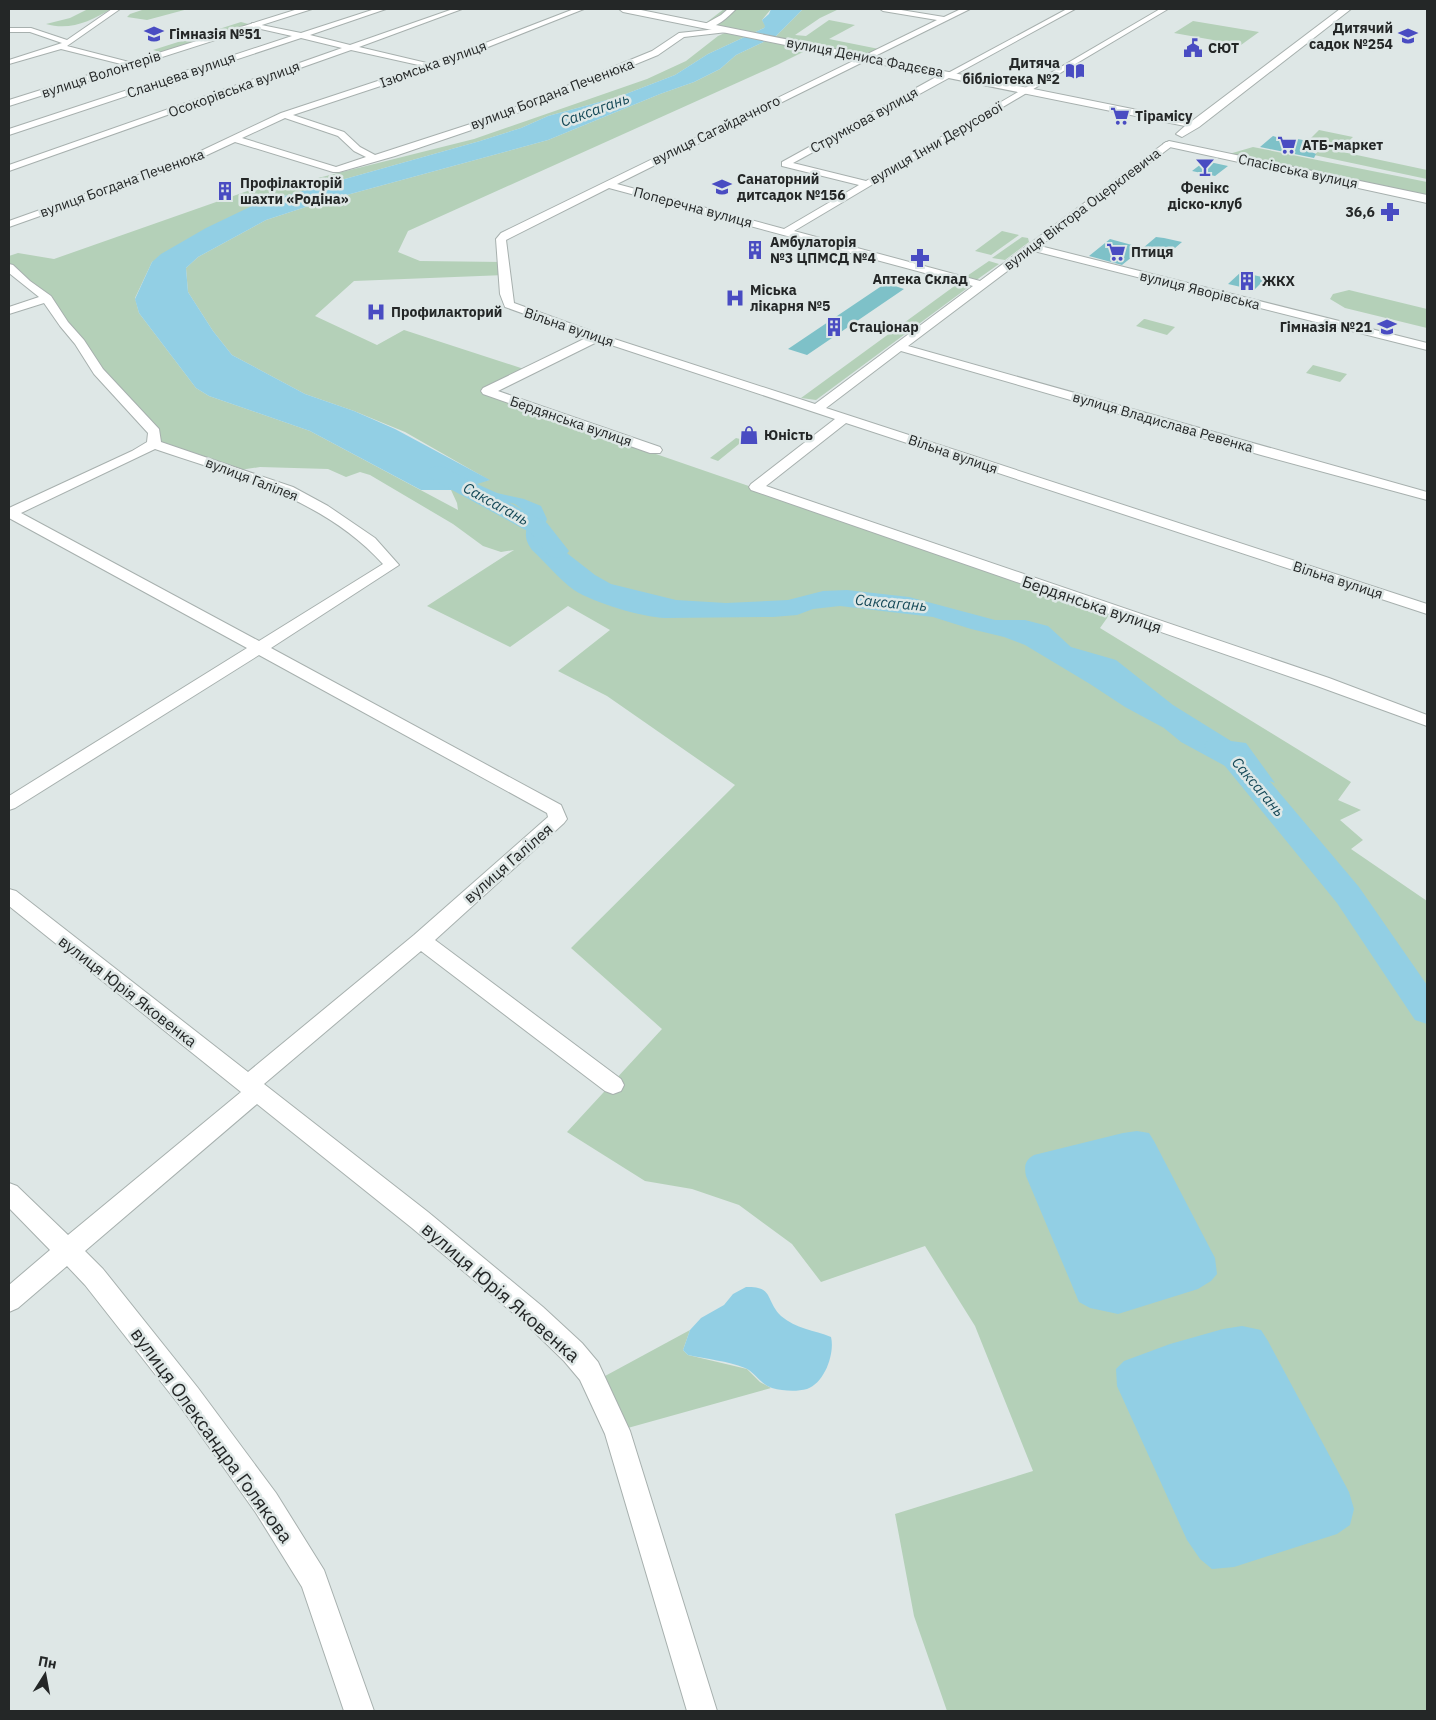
<svg xmlns="http://www.w3.org/2000/svg" width="1436" height="1720" viewBox="0 0 1436 1720" font-family="'IBM Plex Sans',sans-serif">
	<style>
		.green { fill: #b4d0b8 }
		.water { fill: #92cfe4 }
		.lines { fill: none; stroke-linecap: round; stroke-linejoin: round }
		.river { fill: #92cfe4; fill-rule: evenodd }
		.building { fill: #7ec1c8 }
		.minor-casing { stroke: #a7b0ae; stroke-width: 2 }
		.tertiary-casing { stroke: #a7b0ae; stroke-width: 2 }
		.minor { fill: #fff; fill-rule: evenodd }
		.tertiary { fill: #fff; fill-rule: evenodd }
		.labels { text-anchor: middle; stroke-width: 5; stroke-linejoin: round; paint-order: stroke }
		.far-poi-label { font-size: 14px; font-weight: bold; fill: #242727; stroke: #dee7e6; text-anchor: start }
		.far-street-label { font-size: 14px; fill: #242727; stroke: #dee7e6 }
		.far-water-label { font-size: 15px; font-style: italic; fill: #144857; stroke: #dee7e6 }
		.street-label { font-size: 16px; fill: #242727; stroke: #dee7e6 }
		.near-street-label { font-size: 19px; fill: #242727; stroke: #dee7e6 }
	</style>
	<rect width="100%" height="100%" fill="#dee7e6"/>
	<path class="green" d="M88,9h23c-20,12 -41,22 -65,15l24,-6z
		M145,9h43l-41,11 -20,-3 3,-3z
		M724,9h47l-9,11 4,6 -2,2 -56,26 -33,21 -57,22 -70,19 -27,12 -41,13 -224,63 -104,58 -17,36 4,15 57,75 13,8 101,35 148,79 -1,-7 -6,-13 38,-10 -84,-48 -51,-21 -49,-17 -73,-39 -19,-24 -25,-39 -2,-24 12,-11 68,-37 55,-18 227,-62 112,-46 34,-12 26,-13 16,-14 40,-19 27,-27h36l-19,9 -25,17 11,1 23,-16 26,5 -26,14 55,11 -16,8 -55,-11 -36,18 -369,166 -10,21 22,9 83,1 2,13 -151,6 -39,35 62,29 27,-15 126,41 -48,23 630,217 -12,17 251,154 -13,18 23,10 -21,10 23,20 -12,9 76,52v810h-480l-33,-95 -19,-102 138,-43 -58,-145 -50,-80 -104,36 -29,-38 -53,-39 -47,-16 -47,-8 -78,-49 95,-103 -91,-81 164,-163 -128,-89 -49,-25 52,-41 -42,-24 -58,41 -83,-41 87,-56 -13,2 -18,-6 -30,-22 -83,-49 -10,-3 -14,5 -18,-8 -68,-2 -27,4 -70,-25 -53,-60 -54,-76 -47,-43v-11l9,-3 36,6 205,-72 51,-7 164,-41 173,-60 39,-18 32,-25 11,-5 -26,-6z
		M1193,21l66,11 -18,13 -67,-12z
		M241,22l11,3 -88,28 -11,-3z
		M1319,130l34,7 -15,14 89,19v9l-113,-24 16,-14 -19,-3z
		M1253,147l174,35v14l-198,-42z
		M1002,231l17,4 -28,20 -16,-4z
		M1022,237l6,1 1,4 -24,18 -13,-2z
		M989,261l10,3 -24,17 -11,-3z
		M960,282l8,2 2,2 -154,114 -15,-2z
		M1349,290l78,19v19l-82,-20 -15,-9 3,-5z
		M1144,319h1l30,8 -8,8 -31,-9z
		M1313,365l34,9 -7,8 -34,-9z
		M736,438l8,2 -26,21 -8,-3z
		M690,1330l-7,20 5,5 59,14 13,13 11,6 -154,43 -23,-49z"/>
	<path class="water" d="M771,9h32l-27,27 -40,19 -16,14 -26,13 -34,12 -112,46 -227,62 -55,18 -68,37 -12,11 2,24 25,39 19,24 73,39 49,17 41,18 95,51 -13,4 20,9 27,6 17,7 6,13 -2,6 3,7 15,18 32,25 16,9 65,16 50,3 62,-3 35,-9 24,-1 62,7 86,23h30l23,6 23,21 45,13 57,45 58,36 15,2 29,40 -48,-16 -46,-25 -17,-14 -39,-21 -35,-23 -65,-39 -21,-8 -33,-8 -38,-12 -93,-11 -27,3 -16,6 -24,2 -108,1c-23,-1 -71,-15 -91,-28 -15,-11 -28,-27 -42,-40 -9,-12 -7,-20 -1,-34l-16,-12 -56,-16 -8,2h-30l-111,-59 -101,-35 -13,-8 -57,-75 -4,-14 17,-37 9,-8 45,-26 50,-24 224,-63 41,-13 27,-12 70,-19 57,-22 33,-21 56,-26 1,-2 -3,-6 7,-6z
		M1137,1131l12,2 5,8 61,117 2,16 -6,7 -13,8 -80,25 -28,-6 -11,-6 -53,-126c-2,-10 -1,-16 8,-21l89,-22z
		M746,1287c28,-1 19,13 35,29 15,13 33,14 50,21 4,16 -6,46 -24,52 -11,3 -24,2 -35,-1 -12,-4 -17,-16 -27,-20 -18,-7 -38,-9 -57,-13l-5,-5 7,-20 11,-12 23,-13 9,-11z
		M1242,1326l19,4 7,11 81,151 5,17 -4,16 -13,9 -103,33 -22,2 -12,-10 -13,-19 -70,-154 -1,-17 8,-8 46,-17 53,-15z"/>
	<g class="lines">
		<path class="river" d="M438,466l8,2 101,55 22,28 -4,5 -8,2 -8,-2 -18,-23 -101,-55 -3,-5 3,-5z
			M1218,737l22,9 119,141 68,98v39l-12,-4 -78,-117 -117,-143 -12,-8 -4,-6 4,-6z"/>
	</g>
	<path class="building" d="M1273,136l16,5 3,-3 22,4 -8,7 10,5 -2,4 -54,-11z
		M1205,161l23,5 -13,10 -23,-5z
		M1156,237l8,1 18,4 -14,12 -25,-6z
		M1110,239l33,9 -21,17 -33,-9z
		M1241,272l25,6 -12,12 -26,-6z
		M886,283l18,6 -97,66 -19,-6z"/>
	<g class="lines">
		<g class="minor-casing">
			<path id="minor" d="M112,9h8l-53,37 66,17v4l-72,-18 -52,15v-4l53,-17 -32,-11h-21v-4h22l36,12z
				M375,9h11l-76,26 40,10 103,-36h9l-103,38 72,17 143,-55h10l-149,59 -142,47 51,17 16,15 15,8 114,-37 163,-67 27,-18 48,-5 4,2 -4,2 -43,5 -26,18 -163,67 -100,34 -56,16h-6l-98,-30 -43,20 -183,65v-6l177,-63 95,-45 142,-47 -72,-16 -342,121v-6l333,-117 -41,-10 -289,96 -3,1v-6l283,-93 -40,-9v-4l49,10zM285,118l53,18 16,15 12,6 -30,10 -94,-29z
				M728,9h8c-8,8 -19,19 -31,19v-4l16,-9z
				M880,9h15l49,8 17,-8h9l-353,175 167,45 75,-44 -77,-19v-4l154,-85 12,-4 119,-64h8l-282,154 73,18 294,-172h8l-374,222 186,50 186,-139h6v4l-132,100 387,97v7l-393,-99 -126,95 519,146v8l-166,-45 -360,-104 -75,57 601,196v10l-581,-191 -80,63 563,192 98,37v11l-110,-40 -566,-196 -2,-3 2,-3 84,-65 -236,-78 -101,50 162,56 2,3 -2,3h-10l-167,-59 -2,-3 2,-3 105,-51 -83,-30 -5,-13 -4,-55 5,-6 436,-213 -54,-9zM609,188l364,98 -158,118 -213,-69 -88,-32 -8,-63z
				M9,264l4,1 17,16 21,15 17,26 16,18 19,29 56,60 2,13 132,45 35,19 47,32 24,27 -128,83 290,157 6,14 -3,4 -129,117 186,139 3,6 -3,6 -8,3 -8,-3 -184,-140 -157,133 164,128 115,95 39,36 16,19 32,69 87,280h-30l-82,-277 -25,-54 -16,-19 -39,-38 -113,-95 -155,-124 -172,147 18,18 95,119 78,105 48,77 50,141h-30l-42,-124 -46,-74 -76,-107 -95,-121 -18,-19 -49,42 -9,4v-27l41,-35 -41,-42v-25l8,3 51,49 173,-143 -232,-186v-17l7,2 232,181 166,-137 134,-118 -1,-4 -288,-158 -244,153 -6,2v-14l238,-148 -238,-130v-10l123,-57 15,-9 1,-9 -54,-59 -19,-30 -15,-18 -16,-23 -35,11v-7l30,-10 -30,-24zM155,449c82,28 168,49 228,115l-124,77 -238,-128z"/>
		</g>
		<g class="tertiary-casing">
			<path id="tertiary" d="M298,9h14l-303,97v-6z
				M619,9h17l556,112 148,-112h11l-152,118 -17,10 -6,-3 9,-8 -562,-114z
				M1169,141l258,54v8l-262,-57 -2,-2z"/>
		</g>
		<use href="#minor" class="minor"/>
		<use href="#tertiary" class="tertiary"/>
	</g>
	<defs>
		<g id="school-bare" transform="scale(1.5)"><path d="M0-5L7-2L0 1L-7-2ZM-4 1L0 2.5L4 1V4Q0 6-4 4Z" fill="#494cc2" stroke="#dee7e6" stroke-width="2.5" paint-order="stroke"/></g>
		<g id="civic-bare" transform="scale(1.5)"><path d="M-.6-6.5H3V-4.5H.6V-3L4-1V1h2V6H-6V1h2V-1L-.6-3ZM-1.2 2.5V6h2.4V2.5Z" fill="#494cc2" stroke="#dee7e6" stroke-width="2.5" paint-order="stroke"/></g>
		<g id="library-bare" transform="scale(1.5)"><path d="M-6-4Q-3-5.5-.7-3.5V5Q-3 3-6 4ZM6-4Q3-5.5 .7-3.5V5Q3 3 6 4Z" fill="#494cc2" stroke="#dee7e6" stroke-width="2.5" paint-order="stroke"/></g>
		<g id="supermarket-bare" transform="scale(1.5)"><path d="M-6-5.5h2.5l.6 2H6L4.5 2H-2.5L-4.4-4H-6ZM-1.5 3.2a1.3 1.3 0 1 0 .1 0ZM3 3.2a1.3 1.3 0 1 0 .1 0Z" fill="#494cc2" stroke="#dee7e6" stroke-width="2.5" paint-order="stroke"/></g>
		<g id="bar-bare" transform="scale(1.5)"><path d="M-6-5H6L.8 .8V4.5H3.5V6h-7V4.5H-.8V.8Z" fill="#494cc2" stroke="#dee7e6" stroke-width="2.5" paint-order="stroke"/></g>
		<g id="building-bare" transform="scale(1.5)"><path d="M-4-6H4V6H1V3H-1V6H-4ZM-2.5-4.3h1.7v1.8h-1.7ZM.8-4.3h1.7v1.8H.8ZM-2.5-1h1.7V.8h-1.7ZM.8-1h1.7V.8H.8Z" fill="#494cc2" stroke="#dee7e6" stroke-width="2.5" paint-order="stroke"/></g>
		<g id="pharmacy-bare" transform="scale(1.5)"><path d="M-2-6h4v4h4v4h-4v4h-4v-4h-4v-4h4Z" fill="#494cc2" stroke="#dee7e6" stroke-width="2.5" paint-order="stroke"/></g>
		<g id="hospital-bare" transform="scale(1.5)"><path d="M-5-5h3v3.5h4V-5h3V5h-3V1.5h-4V5h-3Z" fill="#494cc2" stroke="#dee7e6" stroke-width="2.5" paint-order="stroke"/></g>
		<g id="shop-bare" transform="scale(1.5)"><path d="M-5-2.5h2.3a2.7 3.5 0 0 1 5.4 0H5L5.5 6h-11ZM-1.5-2.5h3a1.5 2.3 0 0 0-3 0Z" fill="#494cc2" stroke="#dee7e6" stroke-width="2.5" paint-order="stroke"/></g>
	</defs>
	<g fill-rule="evenodd">
		<use href="#school-bare" x="154" y="34"/>
		<use href="#school-bare" x="1408" y="36"/>
		<use href="#civic-bare" x="1193" y="48"/>
		<use href="#library-bare" x="1075" y="71"/>
		<use href="#supermarket-bare" x="1120" y="116"/>
		<use href="#supermarket-bare" x="1287" y="145"/>
		<use href="#bar-bare" x="1205" y="167"/>
		<use href="#school-bare" x="722" y="187"/>
		<use href="#building-bare" x="225" y="191"/>
		<use href="#pharmacy-bare" x="1390" y="212"/>
		<use href="#building-bare" x="755" y="250"/>
		<use href="#supermarket-bare" x="1116" y="252"/>
		<use href="#pharmacy-bare" x="920" y="258"/>
		<use href="#building-bare" x="1247" y="281"/>
		<use href="#hospital-bare" x="735" y="298"/>
		<use href="#hospital-bare" x="376" y="312"/>
		<use href="#building-bare" x="834" y="327"/>
		<use href="#school-bare" x="1387" y="327"/>
		<use href="#shop-bare" x="749" y="435"/>
	</g>
	<g class="labels">
		<g class="far-poi-label">
			<text x="1393" y="33" text-anchor="end">Дитячий<tspan x="1393" dy="16">садок №254</tspan></text>
			<text x="169" y="39">Гімназія №51</text>
			<text x="1208" y="53">СЮТ</text>
			<text x="1060" y="68" text-anchor="end">Дитяча<tspan x="1060" dy="16">бібліотека №2</tspan></text>
			<text x="1135" y="121">Тірамісу</text>
			<text x="1302" y="150">АТБ-маркет</text>
			<text x="737" y="184">Санаторний<tspan x="737" dy="16">дитсадок №156</tspan></text>
			<text x="240" y="188">Профілакторій<tspan x="240" dy="16">шахти «Родіна»</tspan></text>
			<text x="1205" y="193" text-anchor="middle">Фенікс<tspan x="1205" dy="16">діско-клуб</tspan></text>
			<text x="1375" y="217" text-anchor="end">36,6</text>
			<text x="770" y="247">Амбулаторія<tspan x="770" dy="16">№3 ЦПМСД №4</tspan></text>
			<text x="1131" y="257">Птиця</text>
			<text x="920" y="284" text-anchor="middle">Аптека Склад</text>
			<text x="1262" y="286">ЖКХ</text>
			<text x="750" y="295">Міська<tspan x="750" dy="16">лікарня №5</tspan></text>
			<text x="391" y="317">Профилакторий</text>
			<text x="849" y="332">Стаціонар</text>
			<text x="1372" y="332" text-anchor="end">Гімназія №21</text>
			<text x="764" y="440">Юність</text>
		</g>
		<g class="far-street-label">
			<text transform="translate(865 57) rotate(11)" y="5">вулиця Дениса Фадєєва</text>
			<text transform="translate(433 64) rotate(-20)" y="5">Ізюмська вулиця</text>
			<text transform="translate(101 74) rotate(-18)" y="5">вулиця Волонтерів</text>
			<text transform="translate(181 75) rotate(-19)" y="5">Сланцева вулиця</text>
			<text transform="translate(234 89) rotate(-20)" y="5">Осокорівська вулиця</text>
			<text transform="translate(552 94) rotate(-21)" y="5">вулиця Богдана Печенюка</text>
			<text transform="translate(864 120) rotate(-29)" y="5">Струмкова вулиця</text>
			<text transform="translate(716 130) rotate(-26)" y="5">вулиця Сагайдачного</text>
			<text transform="translate(936 143) rotate(-30)" y="5">вулиця Інни Дерусової</text>
			<text transform="translate(1298 171) rotate(12)" y="5">Спасівська вулиця</text>
			<text transform="translate(122 183) rotate(-20)" y="5">вулиця Богдана Печенюка</text>
			<text transform="translate(693 207) rotate(15)" y="5">Поперечна вулиця</text>
			<text transform="translate(1082 209) rotate(-37)" y="5">вулиця Віктора Оцерклевича</text>
			<text transform="translate(1200 290) rotate(14)" y="5">вулиця Яворівська</text>
			<text transform="translate(569 327) rotate(19)" y="5">Вільна вулиця</text>
			<text transform="translate(571 421) rotate(19)" y="5">Бердянська вулиця</text>
			<text transform="translate(1163 422) rotate(16)" y="5">вулиця Владислава Ревенка</text>
			<text transform="translate(953 454) rotate(19)" y="5">Вільна вулиця</text>
			<text transform="translate(252 479) rotate(21)" y="5">вулиця Галілея</text>
			<text transform="translate(1338 580) rotate(18)" y="5">Вільна вулиця</text>
		</g>
		<g class="far-water-label">
			<text transform="translate(595 110) rotate(-20)" y="5">Саксагань</text>
			<text transform="translate(496 504) rotate(29)" y="5">Саксагань</text>
			<text transform="translate(891 603) rotate(5)" y="5">Саксагань</text>
			<text transform="translate(1258 787) rotate(50)" y="5">Саксагань</text>
		</g>
		<g class="street-label">
			<text transform="translate(1092 604) rotate(19)" y="6">Бердянська вулиця</text>
			<text transform="translate(508 863) rotate(-41)" y="6">вулиця Галілея</text>
			<text transform="translate(128 991) rotate(38)" y="6">вулиця Юрія Яковенка</text>
		</g>
		<g class="near-street-label">
			<text transform="translate(501 1292) rotate(41)" y="7">вулиця Юрія Яковенка</text>
			<text transform="translate(212 1435) rotate(54)" y="7">вулиця Олександра Голякова</text>
		</g>
	</g>
	<rect width="1436" height="1720" fill="none" stroke="#242727" stroke-width="20"/>
	<g transform="translate(45 1675) rotate(11)" stroke="#dee7e6" stroke-width="4" paint-order="stroke">
	<path d="M0-4L9 19L0 12L-9 19Z" fill="#242727"/>
	<text y="-8" font-size="14" font-weight="bold" text-anchor="middle" fill="#242727">Пн</text>
	</g>
</svg>
